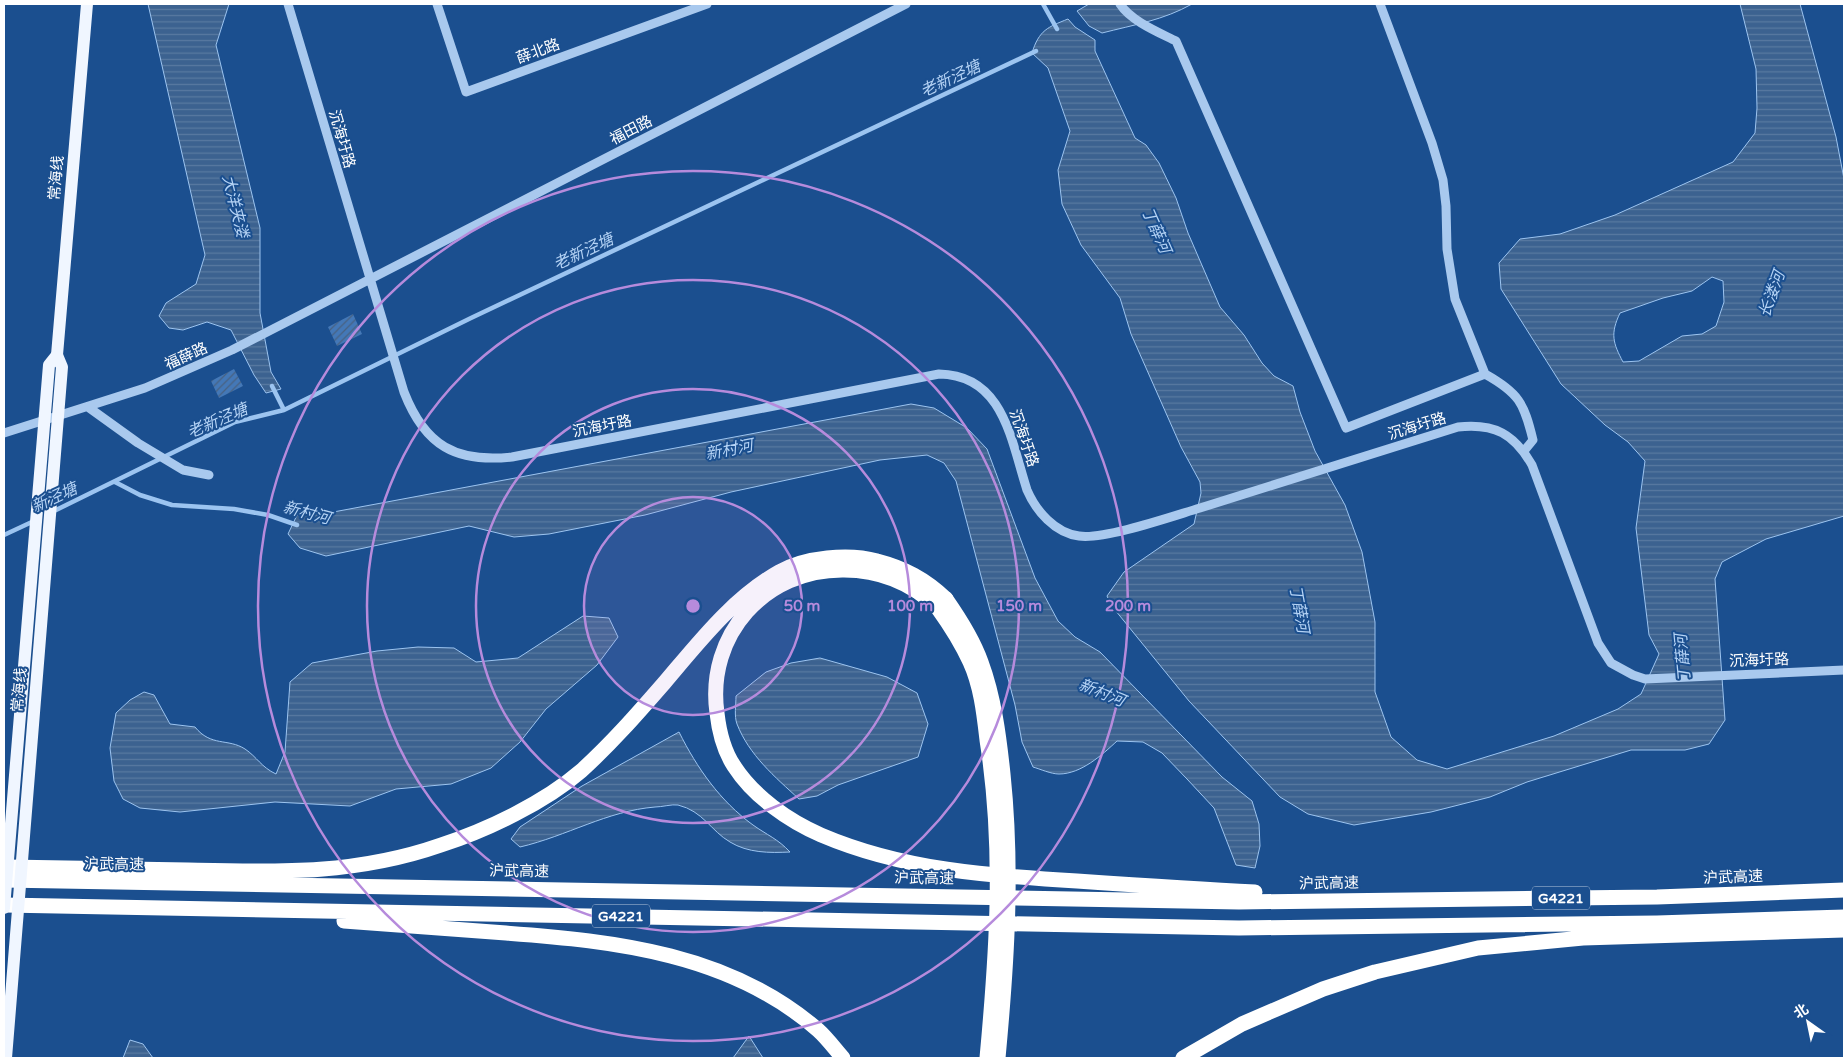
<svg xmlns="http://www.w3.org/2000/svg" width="1848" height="1062" viewBox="0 0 1848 1062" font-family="'Varela Round','Noto Sans SC',sans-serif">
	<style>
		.water { fill: url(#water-rules); stroke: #9cc4f0; fill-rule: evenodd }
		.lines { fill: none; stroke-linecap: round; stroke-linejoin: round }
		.stream { stroke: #9cc4f0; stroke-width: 4.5 }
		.building { fill: url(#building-hatch) }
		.minor { stroke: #a9c9ee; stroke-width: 9 }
		.major { stroke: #f0f6ff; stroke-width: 12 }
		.highway { stroke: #fff; stroke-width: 15 }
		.major-bridge { stroke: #f0f6ff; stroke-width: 12 }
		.highway-bridge { stroke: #fff; stroke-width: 15 }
		.ring { fill: none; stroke: #b68bdc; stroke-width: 2.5 }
		.labels { text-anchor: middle; stroke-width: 4; stroke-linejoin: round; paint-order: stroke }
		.shield { fill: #1b4f8f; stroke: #bbcadd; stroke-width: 1 }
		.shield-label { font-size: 14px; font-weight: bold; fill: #fff }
		.street-label { font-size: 15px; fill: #fff; stroke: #1b4f8f }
		.water-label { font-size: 16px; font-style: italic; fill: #b5d3f5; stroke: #1b4f8f }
		.centre { fill: #b68bdc; stroke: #1b4f8f; stroke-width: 2.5 }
		.ring-label { font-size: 15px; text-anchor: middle; font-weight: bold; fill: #b68bdc; stroke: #1b4f8f; stroke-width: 4; stroke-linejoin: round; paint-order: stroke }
	</style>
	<defs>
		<pattern id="water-rules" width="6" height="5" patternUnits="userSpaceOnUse" patternTransform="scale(1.25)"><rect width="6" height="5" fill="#3c6290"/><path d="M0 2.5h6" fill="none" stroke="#597aa1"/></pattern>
		<pattern id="building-hatch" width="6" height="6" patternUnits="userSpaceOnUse" patternTransform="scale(1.25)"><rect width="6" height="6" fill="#4478b7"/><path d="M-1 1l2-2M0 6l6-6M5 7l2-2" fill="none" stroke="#486282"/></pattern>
	</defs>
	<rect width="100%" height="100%" fill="#1b4f8f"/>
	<path class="water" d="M148,4h81l-13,41 44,183v85l11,59 10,17 -15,4 -12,-18 -23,-45 -24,-8 -24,8 -14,-2 -10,-12 7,-13 30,-19 9,-29z
		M1089,4h103c-28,16 -59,21 -90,29l-13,-7 -12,-15z
		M1740,4h60l36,133 8,42v337l-78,23 -44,23 -7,17 10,141 -16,24 -24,6h-54l-104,32 -37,15 -59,15 -77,13 -46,-11 -28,-17 -91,-96 -78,-96 -4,-9 17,-24 70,-48 7,-31 -1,-11 -19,-35 -50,-113 -11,-36 -39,-53 -19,-41 -4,-34 12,-39 -22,-63 -16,-15c7,-23 16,-26 36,-34l7,8 20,13v11l40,87 11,7 13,18 17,35 12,35 32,74 24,28 18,28 12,13 19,10 7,26 15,39 30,54 17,47 13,70v70l16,45 26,23 30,9 107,-33 64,-27 23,-15 18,-40 -10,-19 -13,-107 9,-67 -17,-19 -23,-17 -44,-41 -60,-95 -2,-26 21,-24 40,-5 55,-19 118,-53 22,-29 2,-25 -1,-39zM1712,277l11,4 1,21 -8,24 -14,8 -20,2 -43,25 -16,1c-10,-19 -13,-28 -3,-49l43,-15 29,-7z
		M911,404l23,4 33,20 20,21 48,129 23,43 17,16 25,15 122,125 30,24 7,23 1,22 -5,22 -19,-3 -22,-57 -27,-29 -25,-26 -19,-11 -26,-1c-15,14 -36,33 -58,33 -8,0 -19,-5 -26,-7l-11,-25 -7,-37 -59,-224 -12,-18 -17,-8 -47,5 -149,32 -86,23 -96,19 -35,3 -45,-11 -143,30 -26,-8 -12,-14 10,-21h30z
		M583,616l26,2 9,19 -21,28 -51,44 -26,33 -29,26 -40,16 -55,5 -46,17 -75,-4 -95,10 -40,-4 -17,-9 -9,-18 -4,-33 6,-35 14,-13 14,-8 10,3 16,29 25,3c16,20 33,11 50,22 12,8 16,18 31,25l9,-22 5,-70 22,-19 65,-12 41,-4 36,1 22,14 42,-4z
		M820,658l67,19 30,16 11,31 -10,33 -80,28 -21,11 -18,3c-24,-22 -50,-44 -62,-75 -3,-8 -1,-19 -1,-28l30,-24 25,-9z
		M679,732c18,36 41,69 74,93 14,10 25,14 37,27 -21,1 -42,1 -60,-10 -19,-11 -27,-31 -52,-37 -6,-1 -16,2 -23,2 -48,4 -88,29 -135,40l-9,-8 9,-12 62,-41z
		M749,1036l14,22h-30z
		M130,1040l13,4 10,14h-30z"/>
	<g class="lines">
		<path class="stream" d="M1043,4l14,25
			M272,386l12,24
			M115,482l25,13 32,10 62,4 34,6 29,10
			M52,512l183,-90 49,-12 187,-92 565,-267
			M4,535l30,-14"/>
	</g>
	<path class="building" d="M353,314l9,20 -25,12 -9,-19z
		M234,369l9,17 -24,12 -8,-17z"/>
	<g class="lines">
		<path class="minor" d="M288,4l116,388c21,54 52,71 108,65l427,-83c65,1 72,67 88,116 9,21 28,43 52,46 25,4 94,-20 121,-28 86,-27 172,-54 258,-81 37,-4 56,7 74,38l66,178 13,20 22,12 12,4 199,-9
			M437,4l29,88 241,-88
			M1120,4c11,17 38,28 56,37l170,387 139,-54c34,19 39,29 48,66l-9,11
			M1380,4l52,139 11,37 3,26 1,43 8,50 30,75
			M88,407l50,36 45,27 26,5
			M4,433l141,-45 87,-38 674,-346"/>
		<path class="major" d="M57,355l30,-351"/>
		<path class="highway" d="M937,607c-26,-24 -58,-37 -93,-37 -79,-1 -138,65 -127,143 2,18 7,38 17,53 20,31 55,55 87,69 82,35 169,41 256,46 59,4 118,8 178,11
			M7,867c61,1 121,2 181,3 89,2 167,5 253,-25 46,-15 103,-42 140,-74 31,-28 57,-58 84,-89 34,-40 68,-84 114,-110 26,-15 70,-19 98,-11 27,7 48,18 69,38
			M4,880l1235,22 418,-5 187,-7
			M4,905l1235,23 418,-5 187,-6
			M344,921c54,4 108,8 162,12 110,8 225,21 312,97 9,8 17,19 25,28
			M1183,1058l59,-34 81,-35 52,-17 103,-24 105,-10 261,-8"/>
		<path class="major-bridge" d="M4,908l45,-543 8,-10 5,12 -56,691"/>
		<path class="highway-bridge" d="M946,599c14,20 27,40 35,63 13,35 18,74 22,112 10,96 4,188 -5,284
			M937,607c13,18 24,35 33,55 11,24 14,52 17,78 17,108 10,210 0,318"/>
	</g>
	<circle cx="693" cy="606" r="109" fill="#b68bdc" fill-opacity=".12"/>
	<g class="ring">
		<circle cx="693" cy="606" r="109"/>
		<circle cx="693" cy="606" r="217"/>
		<circle cx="693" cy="606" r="326"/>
		<circle cx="693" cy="606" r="435"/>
	</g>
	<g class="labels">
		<g class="shield">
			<rect x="1532" y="886.5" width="58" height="23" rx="4"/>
			<rect x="592" y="904.5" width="58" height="23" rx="4"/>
		</g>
		<g class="shield-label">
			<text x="1561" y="903">G4221</text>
			<text x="621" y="921">G4221</text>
		</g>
		<g class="street-label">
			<text transform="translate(538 51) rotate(-20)" y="5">薛北路</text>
			<text transform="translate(631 130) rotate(-27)" y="5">福田路</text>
			<text transform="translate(342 139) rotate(74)" y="5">沉海圩路</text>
			<text transform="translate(56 178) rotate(-85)" y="5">常海线</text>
			<text transform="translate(186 356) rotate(-24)" y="5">福薛路</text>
			<text transform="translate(602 426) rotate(-11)" y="5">沉海圩路</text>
			<text transform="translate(1417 426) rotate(-17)" y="5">沉海圩路</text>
			<text transform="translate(1024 438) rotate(71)" y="5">沉海圩路</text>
			<text transform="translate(1759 660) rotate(-2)" y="5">沉海圩路</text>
			<text transform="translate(19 690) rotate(-85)" y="5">常海线</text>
			<text transform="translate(114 864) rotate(1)" y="5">沪武高速</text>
			<text transform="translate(519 871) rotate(1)" y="5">沪武高速</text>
			<text transform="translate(1733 877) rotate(-2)" y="5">沪武高速</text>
			<text transform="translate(924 878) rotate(1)" y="5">沪武高速</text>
			<text transform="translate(1329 883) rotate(-1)" y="5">沪武高速</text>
		</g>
		<g class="water-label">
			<text transform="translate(950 78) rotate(-25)" y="6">老新泾塘</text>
			<text transform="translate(236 206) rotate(76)" y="6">大洋夹溇</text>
			<text transform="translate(1157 230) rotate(66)" y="6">丁薛河</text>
			<text transform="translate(583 251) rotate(-25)" y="6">老新泾塘</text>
			<text transform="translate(1771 294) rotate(-70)" y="6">长溇河</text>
			<text transform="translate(217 420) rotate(-23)" y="6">老新泾塘</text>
			<text transform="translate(729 449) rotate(-11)" y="6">新村河</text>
			<text transform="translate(54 497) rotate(-25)" y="6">新泾塘</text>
			<text transform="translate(307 512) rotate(15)" y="6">新村河</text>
			<text transform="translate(1300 609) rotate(80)" y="6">丁薛河</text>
			<text transform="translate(1682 658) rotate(-95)" y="6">丁薛河</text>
			<text transform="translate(1102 692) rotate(22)" y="6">新村河</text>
		</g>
	</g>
	<circle cx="693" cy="606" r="8" class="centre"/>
	<g class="ring-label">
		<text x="802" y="611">50 m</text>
		<text x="910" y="611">100 m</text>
		<text x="1019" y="611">150 m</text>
		<text x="1128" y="611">200 m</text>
	</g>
	<rect width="1848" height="1062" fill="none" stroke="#ffffff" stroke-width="10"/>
	<g transform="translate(1808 1022) rotate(327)" stroke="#1b4f8f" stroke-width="4" paint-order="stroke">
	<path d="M0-4L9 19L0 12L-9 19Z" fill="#ffffff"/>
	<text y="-8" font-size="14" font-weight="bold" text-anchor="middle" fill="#ffffff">北</text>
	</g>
</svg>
